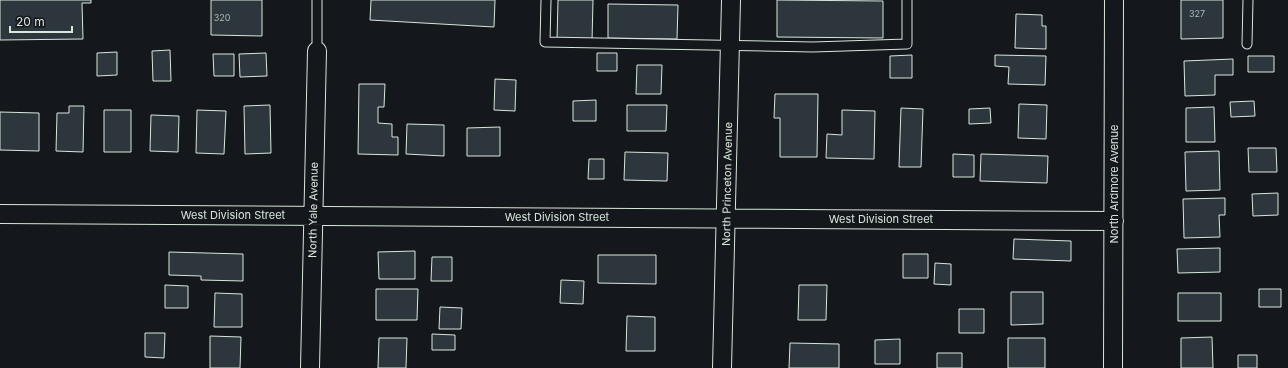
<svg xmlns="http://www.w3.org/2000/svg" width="1288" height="368" viewBox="0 0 1288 368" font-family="Inter,sans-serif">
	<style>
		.building { fill: #2c363c; stroke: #d8e6dc }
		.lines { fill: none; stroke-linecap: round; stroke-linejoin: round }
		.service-casing { stroke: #d8e6dc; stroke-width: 11 }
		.minor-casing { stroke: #d8e6dc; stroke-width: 20 }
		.service { stroke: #14181c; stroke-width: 9 }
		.minor { stroke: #14181c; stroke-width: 18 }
		.labels { text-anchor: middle; stroke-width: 3; stroke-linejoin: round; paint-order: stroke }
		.number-label { font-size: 9px; fill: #adbab4 }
		.street-label { font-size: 11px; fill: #d8e6dc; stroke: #14181c }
	</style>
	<rect width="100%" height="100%" fill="#14181c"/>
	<path class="building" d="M0,0h91v3h-9l1,36 -83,1z
		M211,0h51v36l-51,-1z
		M371,0h124l-1,27 -124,-7z
		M558,0h35l-1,41 -35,-1z
		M777,0l106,1v37l-106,-1z
		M1181,0h42v38l-42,1z
		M608,4l70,1 -1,34 -69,-1z
		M1016,14l26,1v11h4v23l-31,-1z
		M170,50l1,31h-18l-1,-30z
		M117,52v23l-20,1v-23z
		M266,53l1,23 -27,1 -1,-23z
		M597,53h20v18h-20z
		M213,54h21v22h-20z
		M912,55v23h-22v-22z
		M995,55l51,1 -1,29 -37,-1 1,-17 -14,-1z
		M1248,56h26v16h-26z
		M1233,59v16h-18v20l-30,1 -1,-35z
		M637,65h25l-1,29h-25z
		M495,79l21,1 -1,31 -21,-1z
		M359,84h26l-1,23h-6v16l14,1v13h6v18l-40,-1z
		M775,94h43l-1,63h-37v-39h-6z
		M596,100v21h-23v-20z
		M1254,101l1,15 -24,1 -1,-15z
		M1019,104l28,1 -1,34 -28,-1z
		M270,105l1,48 -26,1 -1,-48z
		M627,105h40l-1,26h-39z
		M69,106h15l-1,46 -27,-1 1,-38h12z
		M1214,107l1,35h-29v-34z
		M901,108l22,1 -2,58h-22z
		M990,108l1,15 -22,1v-15z
		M104,110h27v42h-27z
		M197,110l29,1 -2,43 -28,-1z
		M842,110l33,1 -1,48 -48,-1 1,-24 15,1z
		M0,112l39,1v38l-39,-1z
		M151,115l28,1 -1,36 -28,-1z
		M407,124l37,1v31l-38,-2z
		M500,127v29h-33v-28z
		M1248,148h28l1,24h-28z
		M1219,151l1,39 -34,1 -1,-39z
		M625,152l43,1 -1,28 -43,-1z
		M953,154l21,1v22h-21z
		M981,154l67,2 -1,27 -67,-2z
		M589,159h15v20h-16z
		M1278,193v22l-25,1 -1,-22z
		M1225,198v17h-6l1,22 -36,1 -1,-39z
		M1014,239l57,2v20l-58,-2z
		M1220,248v24l-42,1 -1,-24z
		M415,251v28h-36l-1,-27z
		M169,252l74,2v27l-42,-1v-4l-32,-1z
		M903,254h25v24h-25z
		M598,255h58v29l-58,-1z
		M432,257h20v24h-21z
		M935,263l16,1v21l-17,-1z
		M561,280l23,1 -1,23 -23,-1z
		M165,285l23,1v22h-23z
		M799,285h28l-1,35h-28z
		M376,289h42l-1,31h-41z
		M1259,289h22v18h-22z
		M1011,292h32v32l-32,1z
		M215,293l27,1v33h-28z
		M1178,293h43v28h-43z
		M440,307l22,1 -1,21h-22z
		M959,309h25v24h-25z
		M627,316l28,1v34h-29z
		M145,333h20l-1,25 -19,-1z
		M432,334l23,1v15h-23z
		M210,336l31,1 -1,31h-30z
		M1212,337l1,31h-32v-30z
		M379,338h28l-1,30h-28z
		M1008,338h37v30h-37z
		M900,339v25h-25v-24z
		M790,343l49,1v24h-50z
		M937,353h25v15h-25z
		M1238,355h19v13h-19z"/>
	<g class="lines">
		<g class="service-casing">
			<path id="service" d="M546,0l-1,42 268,5 94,-3v-44
				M1247,44l1,-44
				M317,51v-51"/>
		</g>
		<g class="minor-casing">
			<path id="minor" d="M0,214l1114,7
				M310,368l7,-317
				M722,368l9,-368
				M1113,368l1,-368"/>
		</g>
		<use href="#service" class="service"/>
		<use href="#minor" class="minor"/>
	</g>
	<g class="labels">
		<g class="number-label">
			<text x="1197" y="17">327</text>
			<text x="222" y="21">320</text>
		</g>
		<g class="street-label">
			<text transform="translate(727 184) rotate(-89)" y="4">North Princeton Avenue</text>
			<text transform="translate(1114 184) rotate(-90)" y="4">North Ardmore Avenue</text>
			<text transform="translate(313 210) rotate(-89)" y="4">North Yale Avenue</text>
			<text x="233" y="219">West Division Street</text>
			<text x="557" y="221">West Division Street</text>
			<text x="881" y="223">West Division Street</text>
		</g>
	</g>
	<path d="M10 26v6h62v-6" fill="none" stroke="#d8e6dc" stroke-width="2"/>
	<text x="16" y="26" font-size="12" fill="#d8e6dc" stroke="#14181c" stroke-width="3" paint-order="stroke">20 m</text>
</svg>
